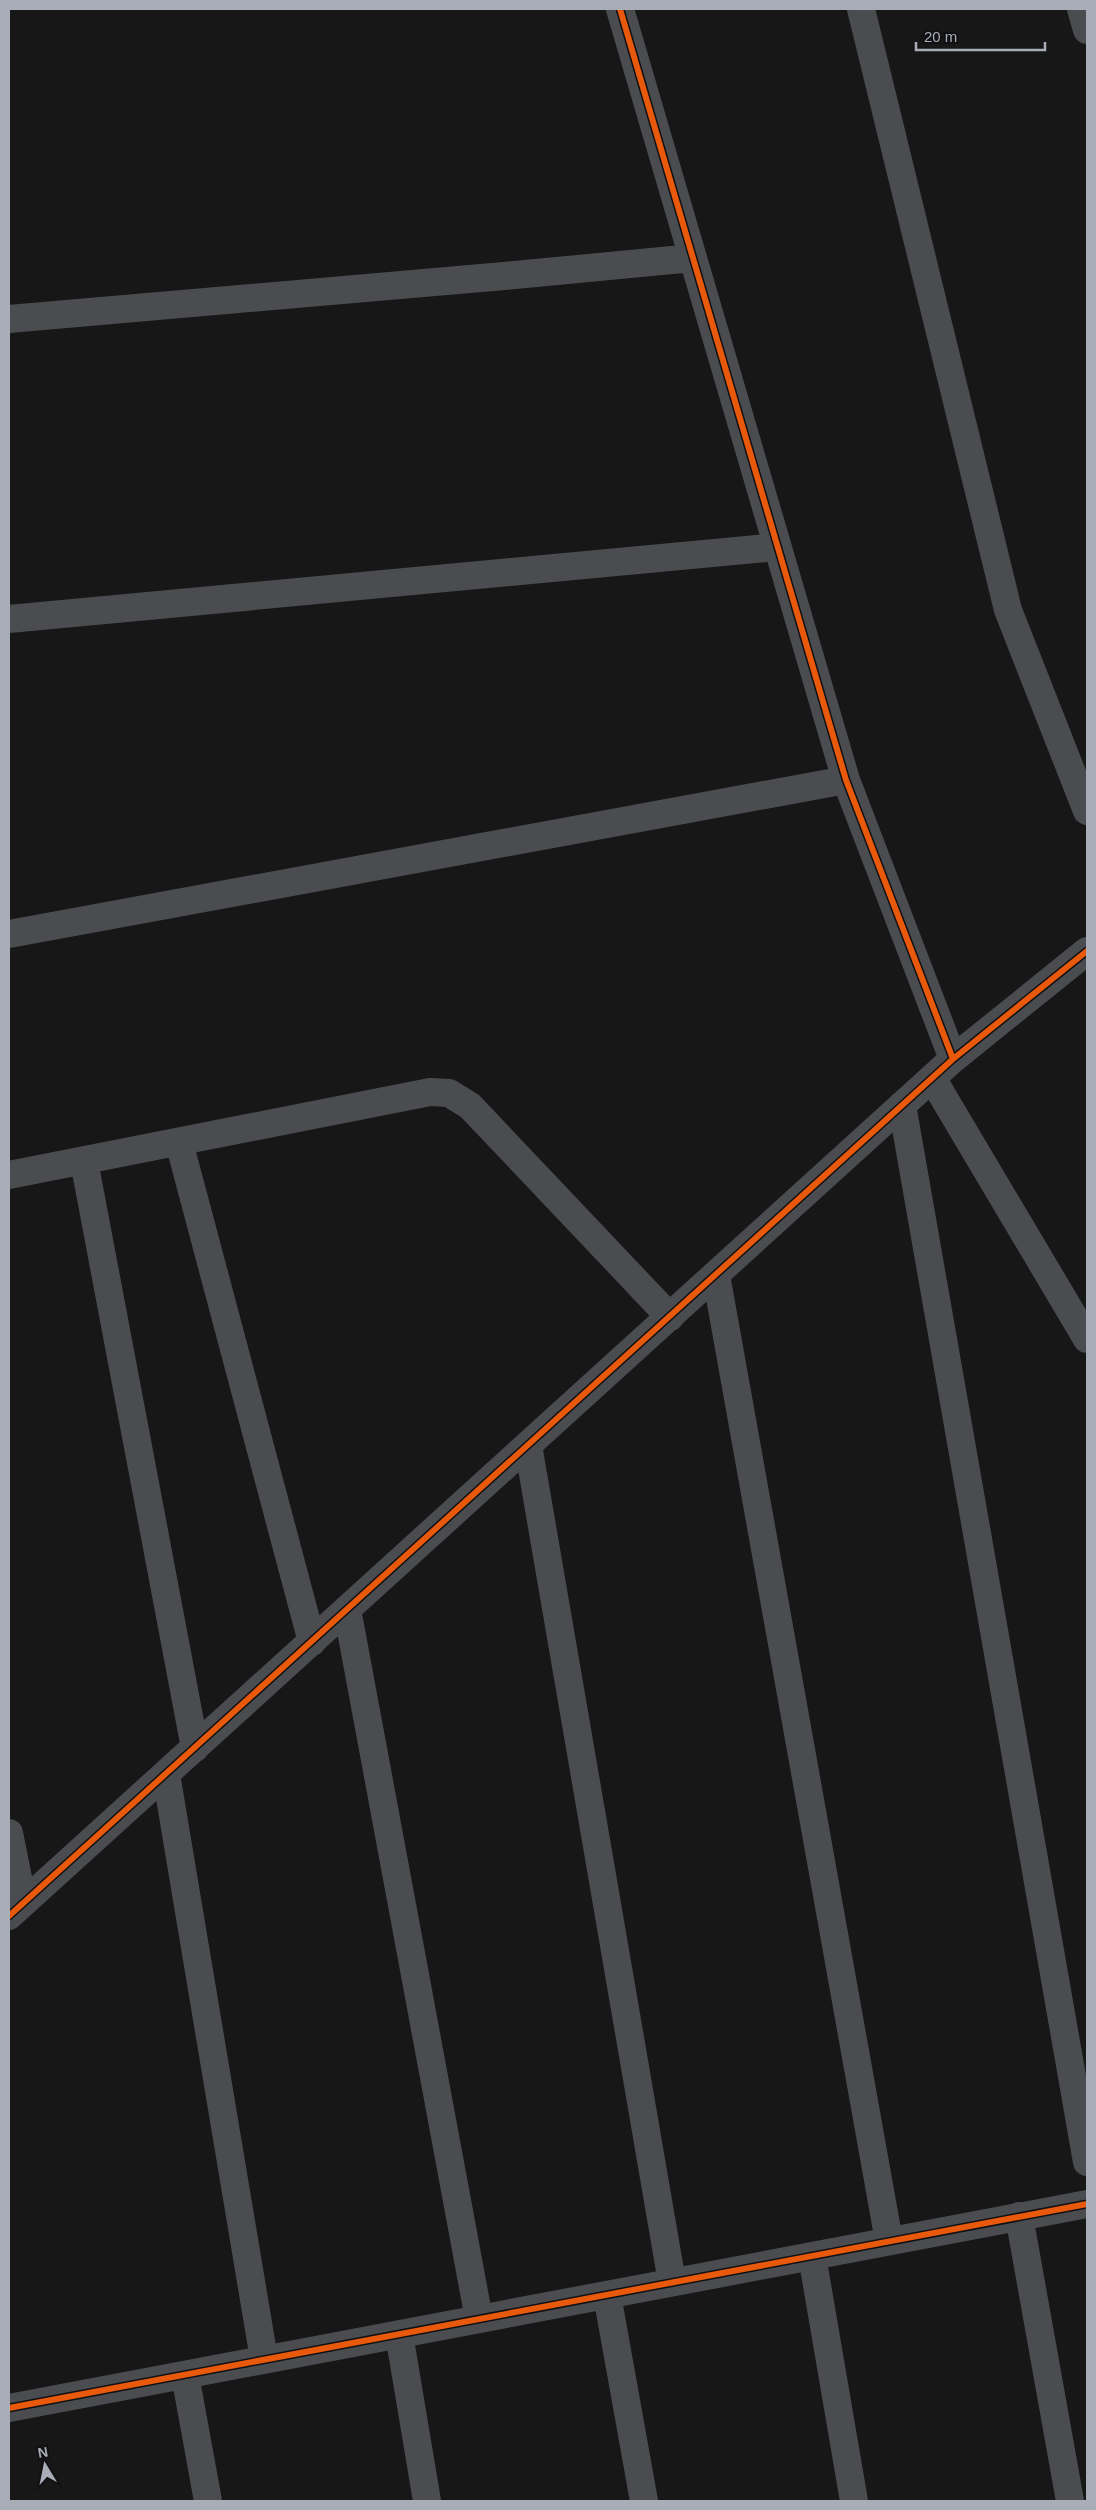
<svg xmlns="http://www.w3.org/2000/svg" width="1096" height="2510" viewBox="0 0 1096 2510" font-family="Arial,sans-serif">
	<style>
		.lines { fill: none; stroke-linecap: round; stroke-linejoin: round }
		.minor { stroke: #4b4c50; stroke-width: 28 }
		.cycleway-casing { stroke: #111113; stroke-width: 9 }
		.cycleway { stroke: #e8590c; stroke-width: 6 }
	</style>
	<rect width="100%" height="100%" fill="#171717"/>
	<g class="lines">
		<path class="minor" d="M620,9l226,771 107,279
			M861,9l147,601 79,201
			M1081,9l6,21
			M9,319l495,-43 189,-18
			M9,619l768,-72
			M9,934l837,-154
			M932,1078l155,261
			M902,1105l185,1057
			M179,1142l133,500
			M84,1161l111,587
			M9,1175l421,-83 19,1 21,13 200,211
			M716,1275l173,966
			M528,1445l144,837
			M347,1609l132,710
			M166,1774l98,585
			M9,1833l14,70
			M9,1916l944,-857 134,-108
			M1019,2216l51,285
			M812,2256l42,245
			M607,2295l37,206
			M399,2334l28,167
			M185,2375l23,126
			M9,2408l1078,-204"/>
		<g class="cycleway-casing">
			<path id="cycleway" d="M620,9l226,771 107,279
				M9,1916l944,-857 134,-108
				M9,2408l1078,-204"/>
		</g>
		<use href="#cycleway" class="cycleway"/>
	</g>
	<rect width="1096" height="2510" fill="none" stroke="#a8adb8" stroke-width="20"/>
	<g transform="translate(45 2465) rotate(350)" stroke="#111113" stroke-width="4" paint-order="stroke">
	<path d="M0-4L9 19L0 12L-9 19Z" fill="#a8adb8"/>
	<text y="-8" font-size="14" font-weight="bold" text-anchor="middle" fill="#a8adb8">N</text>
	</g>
	<path d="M916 42v8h129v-8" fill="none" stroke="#a8adb8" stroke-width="2.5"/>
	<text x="924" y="42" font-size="15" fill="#a8adb8" stroke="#111113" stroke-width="4" paint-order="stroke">20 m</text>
</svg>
